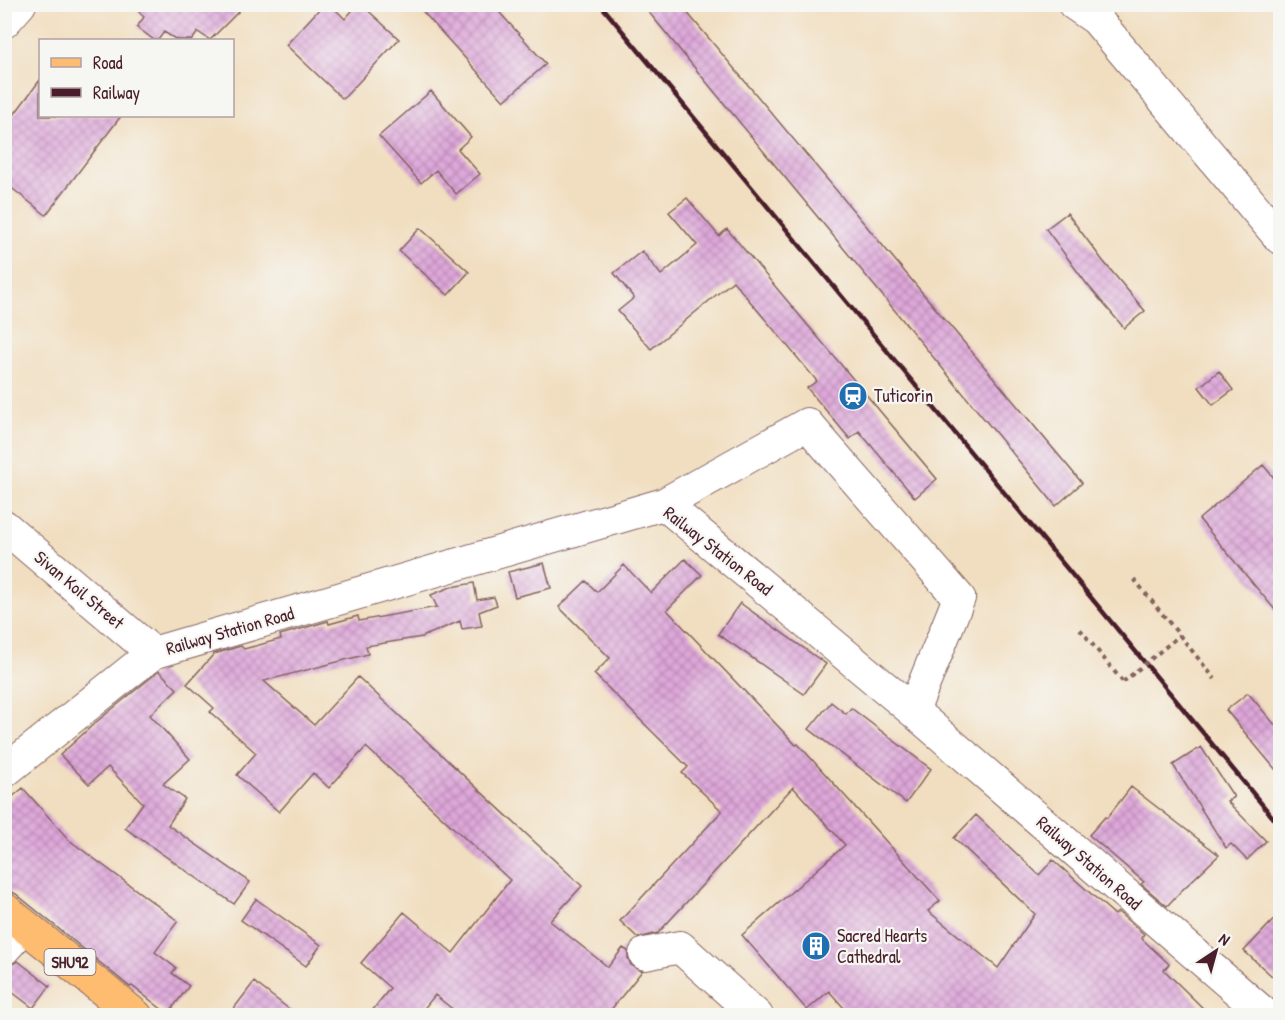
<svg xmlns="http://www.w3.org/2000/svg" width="1285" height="1020" viewBox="0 0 1285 1020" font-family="'Patrick Hand',sans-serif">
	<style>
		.building { fill: url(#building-cross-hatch) }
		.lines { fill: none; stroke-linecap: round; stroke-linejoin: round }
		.minor-casing { stroke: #84625f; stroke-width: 34 }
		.major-casing { stroke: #84625f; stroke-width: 35 }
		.path { stroke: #84625f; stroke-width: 4; stroke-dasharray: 4.5 4.5; stroke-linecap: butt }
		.minor { stroke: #fff; stroke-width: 32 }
		.major { stroke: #febc70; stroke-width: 33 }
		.rail { stroke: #4a1f2b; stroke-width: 4.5 }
		.path-bridge { stroke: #84625f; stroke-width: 4; stroke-dasharray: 4.5 4.5; stroke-linecap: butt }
		.labels { text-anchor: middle; stroke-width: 4.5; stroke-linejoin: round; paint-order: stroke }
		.shield { fill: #f6f6f2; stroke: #7e6067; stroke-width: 1.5 }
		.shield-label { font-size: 16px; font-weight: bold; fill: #4a1f2b }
		.poi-label { font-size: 18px; fill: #4a1f2b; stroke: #f6f6f2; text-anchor: start }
		.street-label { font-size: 18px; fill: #4a1f2b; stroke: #f6f6f2 }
	</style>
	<defs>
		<pattern id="building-cross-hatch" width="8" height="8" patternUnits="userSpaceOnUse" patternTransform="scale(1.5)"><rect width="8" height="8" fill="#dea8da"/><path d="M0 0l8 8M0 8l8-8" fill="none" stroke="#b688b1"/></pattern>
	</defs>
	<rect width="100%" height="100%" fill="#f6f6f2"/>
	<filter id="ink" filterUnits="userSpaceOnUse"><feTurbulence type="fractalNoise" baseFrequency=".0167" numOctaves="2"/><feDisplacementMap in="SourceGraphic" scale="12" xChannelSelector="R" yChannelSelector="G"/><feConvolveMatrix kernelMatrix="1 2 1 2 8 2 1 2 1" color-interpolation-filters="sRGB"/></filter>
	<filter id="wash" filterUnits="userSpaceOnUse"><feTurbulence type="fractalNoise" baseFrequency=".008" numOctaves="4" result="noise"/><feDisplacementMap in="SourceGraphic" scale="24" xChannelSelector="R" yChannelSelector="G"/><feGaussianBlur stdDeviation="1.35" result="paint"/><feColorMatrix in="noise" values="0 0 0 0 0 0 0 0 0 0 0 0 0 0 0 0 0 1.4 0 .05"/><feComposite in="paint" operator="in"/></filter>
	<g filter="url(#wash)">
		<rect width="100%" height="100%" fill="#f1dec0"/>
		<g id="blocks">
			<path class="building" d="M131,4h115l-36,36 -12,-8 -6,8h-15l-13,-8 -6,8h-4l-17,-13 7,-10z
				M324,4h6l15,15 13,-15h3l38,35 -56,60 -57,-54z
				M416,4h76l54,60 -42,37z
				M642,4h38l402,479 -26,23z
				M40,80v36h81l-75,99 -42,-33v-54z
				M431,91l40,46 -13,12 22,25 -24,20 -20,-24 -15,13 -42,-47z
				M687,198l32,38 8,-7 210,250 -22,19 -56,-67 -9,8 -43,-51 10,-7 -84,-100 -82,68 -33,-38 16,-13 -20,-25 28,-22 19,24 36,-30 -28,-33z
				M1067,213l36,48 42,50 -21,17 -38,-45 -40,-54z
				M420,228l49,44 -21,23 -49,-44z
				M1219,371l14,19 -20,15 -14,-18z
				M1263,465l18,21v131l-82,-98z
				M685,559l17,16 -35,35 129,135 2,-1 142,157 -12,10 70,57 37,-54 -81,-76 22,-23 63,60 14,-15 62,55 3,-3 26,22 -3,4 28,26 -5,6 47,46h-360l-22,-25 -22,19 -65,-75 103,-90 -52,-58 -135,146 -20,5 -18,-17 102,-110 -40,-38 6,-6 -94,-93 16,-16 -51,-51 27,-26 11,11 27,-27 27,28z
				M544,563l7,25 -36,9 -7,-25z
				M474,583l3,17 17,-3 3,8 -18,7 3,14 -20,3 -2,-8 -38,16 -56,9 2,8 -104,27 50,44 44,-48 224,209 -32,35 58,46 15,-19 5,3v7l3,7 11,6 -36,45h-145l-26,-21 -17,21h-50l22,-28 -29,-25 43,-51 49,41 57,-73 -144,-133 -37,41 -16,-15 -34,39 -42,-37 19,-22 -46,-41 4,-4 -27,-24 27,-30 27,-8 3,3 37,-10 -1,-4 48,-14 1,3 29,-8 1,5 78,-14 -6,-12 20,-8z
				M740,603l86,61 -22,30 -86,-60z
				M159,671l18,18 -27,26 40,44 -27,25 22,15 -17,26 82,57 -16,22 -109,-76 18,-25 -35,-36 -19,17 -29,-29 35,-32z
				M1248,693l33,39v44l-55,-66z
				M831,702l15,12 5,-6 80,61 -25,34 -97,-74z
				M1201,747l33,50 -7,4 39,40 -19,19 -16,-16 -5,4 -53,-83z
				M1131,787l88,68 -39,37 -13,14 -26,-22 3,-2 -55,-47 16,-18 2,1z
				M23,788l46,52 109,81 -23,31 21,16 -4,5 17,13 -21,28 -36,-28 -2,1 -114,-93 -12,-5v-85z
				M256,899l65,46 -15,21 -65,-46z
				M1281,912v72l-37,-33z
				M18,961l32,25 -17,22 -29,-22v-18z
				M254,982l44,34h-70z"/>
		</g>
	</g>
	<g filter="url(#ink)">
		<use href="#blocks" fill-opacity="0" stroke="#84625f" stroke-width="1.5"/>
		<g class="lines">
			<g class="minor-casing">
				<path id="minor" d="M1074,4l22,15 184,219
					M4,22l16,-18
					M664,504l143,-80 152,174 -46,113
					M4,526l149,127
					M4,772l149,-119 511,-149 249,207 354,305
					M4,949l21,-23
					M645,954l35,-7 77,69"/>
			</g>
			<g class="major-casing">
				<path id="major" d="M4,909l132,107"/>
			</g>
			<path class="path" d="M1134,579l81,100
				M1080,629l43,53"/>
			<use href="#minor" class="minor"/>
			<use href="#major" class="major"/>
			<path class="rail" d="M600,4l680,822"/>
			<path class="path-bridge" d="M1123,682l57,-47"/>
		</g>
	</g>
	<defs>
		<g id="station-disc" transform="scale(1.5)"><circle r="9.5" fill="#1f6fb2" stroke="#f6f6f2"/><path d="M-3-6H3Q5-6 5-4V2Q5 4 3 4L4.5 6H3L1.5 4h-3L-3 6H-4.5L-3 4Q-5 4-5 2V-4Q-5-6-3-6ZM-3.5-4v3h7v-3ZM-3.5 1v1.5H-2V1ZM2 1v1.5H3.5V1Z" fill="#fff"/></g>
		<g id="building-disc" transform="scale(1.5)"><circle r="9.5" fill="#1f6fb2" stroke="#f6f6f2"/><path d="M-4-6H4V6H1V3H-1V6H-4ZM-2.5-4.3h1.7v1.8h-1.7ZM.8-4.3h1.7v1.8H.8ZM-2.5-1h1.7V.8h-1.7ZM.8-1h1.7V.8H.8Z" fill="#fff"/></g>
	</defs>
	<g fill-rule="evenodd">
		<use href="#station-disc" x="853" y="396"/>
		<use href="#building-disc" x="816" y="946"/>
	</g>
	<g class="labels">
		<rect class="shield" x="44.5" y="949" width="51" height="26" rx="4.5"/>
		<g class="shield-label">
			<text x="70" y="968">SHU92</text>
		</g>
		<g class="poi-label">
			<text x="874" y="402">Tuticorin</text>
			<text x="837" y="942">Sacred Hearts<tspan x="837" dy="21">Cathedral</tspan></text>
		</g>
		<g class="street-label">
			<text transform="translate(718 551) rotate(38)" y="6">Railway Station Road</text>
			<text transform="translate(79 590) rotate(40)" y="6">Sivan Koil Street</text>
			<text transform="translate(230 631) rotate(-16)" y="6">Railway Station Road</text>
			<text transform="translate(1089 863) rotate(41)" y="6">Railway Station Road</text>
		</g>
	</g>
	<rect width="1285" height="1020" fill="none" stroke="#f6f6f2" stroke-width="24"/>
	<rect x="39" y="39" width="195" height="78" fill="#f6f6f2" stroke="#b1a0a2" stroke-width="1.5"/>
	<rect x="51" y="58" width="30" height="9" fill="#febc70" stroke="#b1a0a2" stroke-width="1.5"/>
	<text x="93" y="69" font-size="18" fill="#4a1f2b">Road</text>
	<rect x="51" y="88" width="30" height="9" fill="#4a1f2b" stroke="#b1a0a2" stroke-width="1.5"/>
	<text x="93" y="99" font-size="18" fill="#4a1f2b">Railway</text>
	<g transform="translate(1216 951) rotate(36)" stroke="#f6f6f2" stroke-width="4.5" paint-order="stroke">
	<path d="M0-4.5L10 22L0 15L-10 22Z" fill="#4a1f2b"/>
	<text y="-9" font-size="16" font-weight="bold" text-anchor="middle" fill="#4a1f2b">N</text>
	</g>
</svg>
